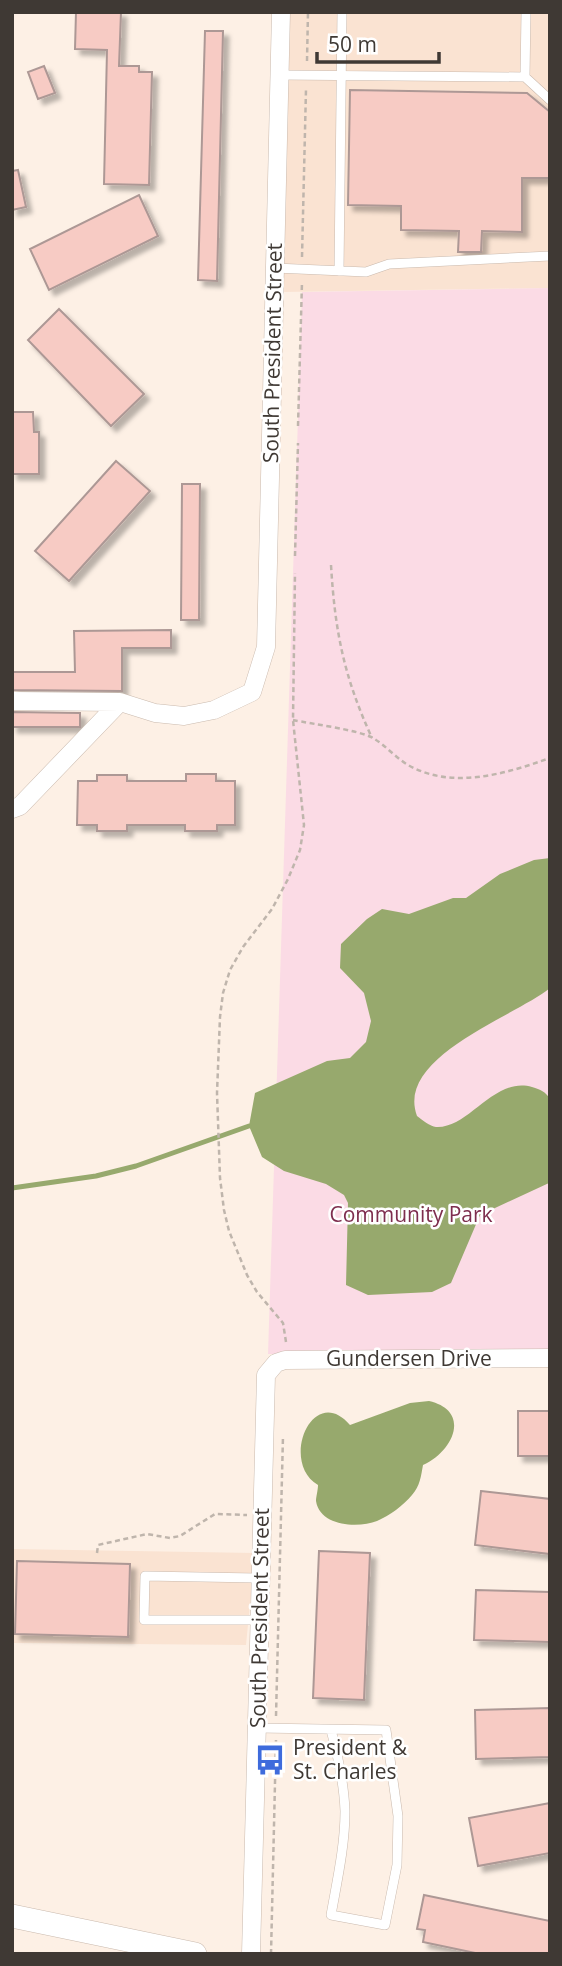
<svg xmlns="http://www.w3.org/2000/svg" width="562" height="1966" viewBox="0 0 562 1966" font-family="'Open Sans',sans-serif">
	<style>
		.built { fill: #fae3d2 }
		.green { fill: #fbdbe5 }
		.water { fill: #97a96d }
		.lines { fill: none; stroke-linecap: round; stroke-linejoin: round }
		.stream { stroke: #97a96d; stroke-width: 5 }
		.building { fill: #f7cbc4; stroke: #ad9895; stroke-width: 2; filter: url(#shadow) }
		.service-casing { stroke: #cabaae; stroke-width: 10 }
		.minor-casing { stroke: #cabaae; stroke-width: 19 }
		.tertiary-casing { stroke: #cabaae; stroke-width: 24 }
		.path { stroke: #bfb5ac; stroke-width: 2.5; stroke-dasharray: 5 3.5; stroke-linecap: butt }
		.service { stroke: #fff; stroke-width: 9 }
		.minor { stroke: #fff; stroke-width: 18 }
		.tertiary { stroke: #fff; stroke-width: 23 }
		.labels { text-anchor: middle; stroke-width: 5; stroke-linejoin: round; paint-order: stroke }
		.street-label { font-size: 21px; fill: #3f3934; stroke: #fff }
		.park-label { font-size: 21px; fill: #7e2e4e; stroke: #fff }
		.poi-label { font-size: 21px; fill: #3f3934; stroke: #fff; text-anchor: start }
	</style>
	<defs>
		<filter id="shadow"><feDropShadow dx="5.5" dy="5.5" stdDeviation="2" flood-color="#0004"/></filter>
	</defs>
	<rect width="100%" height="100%" fill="#fdf0e5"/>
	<path class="built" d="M288,12h262v276l-268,4z
		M12,1549l243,4 -9,92 -234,-2z"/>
	<path class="green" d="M550,288v1065l-282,1 34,-1062z"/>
	<path class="water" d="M550,858v130c-36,29 -155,69 -133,128 5,4 13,10 19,11 33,2 58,-51 96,-40 9,3 13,4 18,12l-1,84 -69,32 -29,68 -19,9 -64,3 -22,-10 2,-82 -4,-8 -18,-11 -42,-13 -22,-14 -13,-31 6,-33 72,-32 23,-3 16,-16 5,-21 -7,-28 -24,-25 1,-24 26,-25 15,-10 27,5 44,-16h13l34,-24 34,-14z
		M429,1401c43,10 24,51 -6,64 -2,11 -3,21 -11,30 -8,10 -23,21 -35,26 -18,7 -57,6 -61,-20 0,-4 2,-11 2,-16 -39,-23 -5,-103 32,-60l60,-22z"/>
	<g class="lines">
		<path class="stream" d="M12,1188l84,-12 40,-10 113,-40"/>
	</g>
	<path class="building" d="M76,12h45l-2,54h20v6h13l-3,113 -45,-1 3,-134 -32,-1z
		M205,31h18l-6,250 -19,-1z
		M44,66l11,27 -17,6 -10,-27z
		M350,90l177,3 23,19v66h-28v54l-40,-1 -1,21h-23l1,-21 -58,-1v-24l-53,-1z
		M18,170l8,37 -14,3v-39z
		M139,195l19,41 -109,54 -19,-41z
		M59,309l85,85 -33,32 -83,-86z
		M12,412h21l1,20h5v42h-27z
		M116,461l34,30 -81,90 -34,-30z
		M182,484h18l-1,136h-18z
		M171,630v18h-49v43l-109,-1v-18h62l-1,-41z
		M12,712l68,1v14h-68z
		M186,774h30v7h19v44h-18v6h-32v-6h-58v6h-30v-6h-20l1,-44h19v-6h30v6h59z
		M518,1411h32v45h-32z
		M481,1491l69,8v55l-75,-9z
		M319,1551l51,2 -6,147 -51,-2z
		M17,1561l113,3 -2,73 -113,-3z
		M476,1590l74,2v50l-76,-2z
		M550,1708v49l-74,2 -1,-49z
		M550,1803v50l-72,13 -9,-48z
		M424,1895l126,26v33h-70l-57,-12 2,-12 -8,-1z"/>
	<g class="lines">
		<g class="service-casing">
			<path id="service" d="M279,75l246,2 25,23
				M525,77l1,-65
				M275,268l91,4 23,-8 161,-8
				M339,271l3,-259
				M259,1620h-115l1,-44 115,2
				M258,1728l128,2 12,86 -1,49 -12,60 -54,-10c6,-34 14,-69 14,-104 -1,-27 -7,-55 -14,-81"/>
		</g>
		<g class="minor-casing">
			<path id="minor" d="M12,701l108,1 35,11 29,3 30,-6 38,-18 14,-45 15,-635
				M12,809l8,-3 100,-104
				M251,1954l15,-579 10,-12 9,-3 265,-2"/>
		</g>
		<g class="tertiary-casing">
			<path id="tertiary" d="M12,1916l183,38"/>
		</g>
		<path class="path" d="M307,61l1,-49
			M302,257l4,-168
			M298,426l4,-144
			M295,556l3,-113
			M331,565c4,67 13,112 41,173
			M293,720c19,4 66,10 80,18 12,7 22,19 35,27 44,25 97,9 142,-7
			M286,1342l-3,-19 -26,-31 -10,-17 -18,-44 -5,-21 -4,-32 -3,-85 3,-76 3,-24 7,-23 13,-23 29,-38 16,-30 12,-29 4,-25 -11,-105 2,-147
			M97,1553l1,-8 49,-11 23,4 10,-2 35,-22 32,1
			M276,1716l7,-280
			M271,1954l5,-214"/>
		<use href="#service" class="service"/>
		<use href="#minor" class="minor"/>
		<use href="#tertiary" class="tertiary"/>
	</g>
	<defs>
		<g id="bus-bare" transform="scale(2.415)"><path d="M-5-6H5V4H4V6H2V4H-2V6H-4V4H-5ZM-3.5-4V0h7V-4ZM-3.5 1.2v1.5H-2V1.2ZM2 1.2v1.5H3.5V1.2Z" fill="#3e6bdc" stroke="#fff" stroke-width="2.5" paint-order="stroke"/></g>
	</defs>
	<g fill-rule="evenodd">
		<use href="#bus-bare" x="270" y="1760"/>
	</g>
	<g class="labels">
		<g class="street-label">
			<text transform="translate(273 353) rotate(-89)" y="7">South President Street</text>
			<text x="409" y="1366">Gundersen Drive</text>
			<text transform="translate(260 1618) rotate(-89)" y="7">South President Street</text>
		</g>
		<g class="park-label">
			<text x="411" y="1222">Community Park</text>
		</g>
		<g class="poi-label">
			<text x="293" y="1755">President &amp;<tspan x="293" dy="24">St. Charles</tspan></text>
		</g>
	</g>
	<rect width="562" height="1966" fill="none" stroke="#3f3934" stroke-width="28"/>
	<path d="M317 52v10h122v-10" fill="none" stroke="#3f3934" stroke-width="3.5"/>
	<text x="328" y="52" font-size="21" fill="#3f3934" stroke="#ffffff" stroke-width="5" paint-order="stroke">50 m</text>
</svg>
